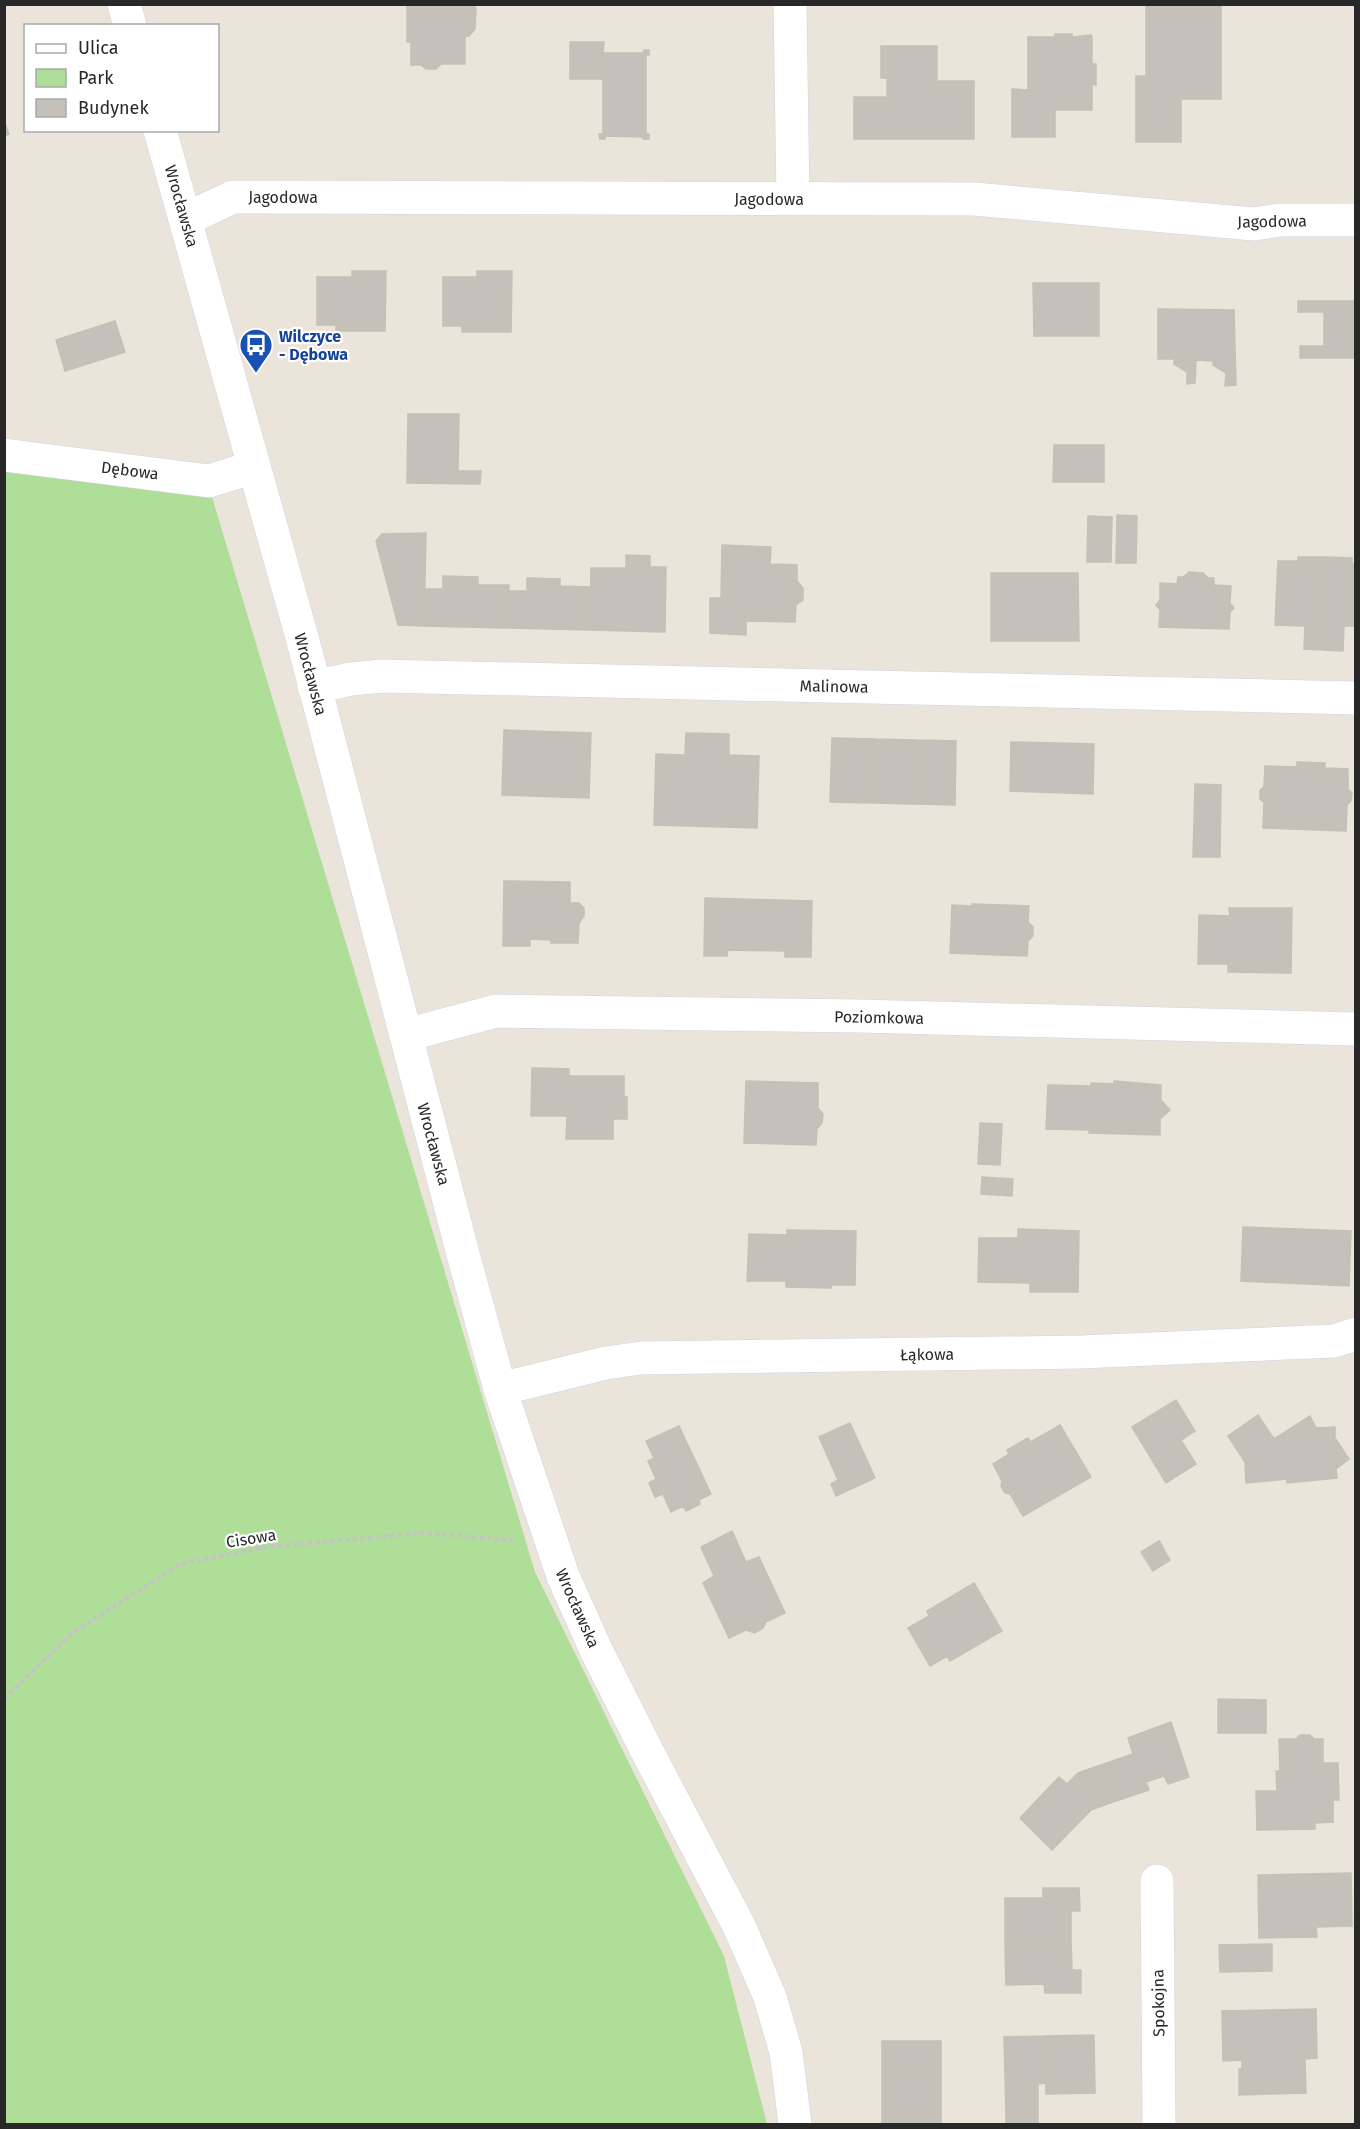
<svg xmlns="http://www.w3.org/2000/svg" width="1360" height="2129" viewBox="0 0 1360 2129" font-family="'Fira Sans',sans-serif">
	<style>
		.green { fill: #afde99 }
		.building { fill: #c5c1ba; stroke: #c5c0b4; stroke-width: 1.5 }
		.lines { fill: none; stroke-linecap: round; stroke-linejoin: round }
		.minor-casing { stroke: #d0d3e1; stroke-width: 34 }
		.path { stroke: #c3c3c3; stroke-width: 4; stroke-dasharray: 4.5 3; stroke-linecap: butt }
		.minor { stroke: #fff; stroke-width: 33 }
		.labels { text-anchor: middle; stroke-width: 4.5; stroke-linejoin: round; paint-order: stroke }
		.street-label { font-size: 16px; fill: #282828; stroke: #fff }
		.transit-label { font-size: 16px; font-weight: bold; fill: #164399; stroke: #fff; text-anchor: start }
	</style>
	<rect width="100%" height="100%" fill="#eae4da"/>
	<path class="green" d="M5,472l207,25 323,1075 189,384 43,168h-762z"/>
	<path class="building" d="M407,4h65l4,4 -1,21 -6,7h-4v28h-24l-5,5h-10l-5,-4h-10v-23h-4z
		M1146,4h75v95h-40v43h-45v-66h10z
		M1055,34h17v3l19,-2 1,2v27h4v21l-4,-1v26h-37v27h-43v-48l16,1v-53h27z
		M570,42h34l-1,11h40l1,-3h5v5h-3v79h3v5h-6v-2l-38,-1v3h-5l-1,-5h4v-55h-33z
		M881,46h56v35h37v58h-120v-42h33v-19h-6z
		M4,121l5,13 -5,2z
		M352,271h34l-1,60h-49v-6h-19v-48h35z
		M477,271h35l-1,61h-49v-6h-19v-49h34z
		M1033,283h66v53h-65z
		M1298,301h58v57h-56v-12h24v-34h-26z
		M1158,309l76,1 2,75 -11,1 1,-13 -13,-8v-4l-17,-1 -1,23 -8,1v-12l-13,-8v-5h-16z
		M115,321l10,31 -60,19 -9,-31z
		M408,414h51l-1,57h23l-1,13 -73,-1z
		M1054,445h50v37h-51z
		M1117,515l20,1 -1,47h-20z
		M1088,516l24,1 -1,45h-24z
		M426,533l-2,93 -26,-1 -22,-84 6,-7z
		M722,545l49,2 -1,17 27,1v16l6,7v12l-7,5 -1,17 -49,-1v14l-36,-2v-35h11z
		M626,555l24,1v11h16l-1,65 -75,-2 1,-62h35z
		M1298,557h28l-3,93 -19,-1 1,-23 -30,-1 3,-64h20z
		M1326,557l26,1v6h4v62h-12l-1,25 -20,-1z
		M1189,572l14,1 5,5h6v7l17,1 -1,17 4,5 -4,4 -1,17 -70,-2 1,-17 -4,-5 4,-5v-17l17,1 1,-7h5z
		M991,573h87l1,68h-88z
		M443,576l35,1v8h31l-2,43 -83,-2 1,-37h18z
		M527,578l33,1v7l31,1 -1,43 -83,-2 2,-37h18z
		M504,730l87,3 -2,65 -87,-3z
		M686,733l43,1v21l30,1 -2,72 -103,-3 2,-71 29,1z
		M832,738l43,1 -2,64 -43,-1z
		M875,739l40,1v64l-42,-1z
		M915,740l41,1 -1,64 -40,-1z
		M1011,742l83,2 -1,50 -83,-3z
		M1297,762l28,1v5l23,1v20l4,4 -1,8 -4,4 -1,26 -83,-3 1,-26 -4,-3v-9l4,-3 1,-21 32,1z
		M1195,784l26,1 -1,72h-27z
		M504,881l66,1v21h9l5,5v8l-5,7 -1,20h-27v-3l-21,-1v7h-27z
		M705,898l107,3 -1,56h-26v-6l-57,-1 -1,6h-23z
		M972,904l57,2 -1,16 5,5v9l-5,5 -1,15 -77,-3 2,-48 20,1z
		M1229,908h63l-1,65 -63,-1v-8h-30l1,-49 31,1z
		M532,1068l37,1v7h55v21h3v22h-14v20h-47l1,-23h-36z
		M746,1081l72,2v25l5,6 -1,9 -5,6 -1,16 -72,-2z
		M1114,1081l47,4v15l9,10 -10,9v16l-71,-2v-3l-43,-1 2,-44 43,1v-3l23,1z
		M980,1123l22,1 -2,41 -22,-1z
		M982,1177l31,2 -1,17 -31,-2z
		M1243,1227l108,4 -2,55 -108,-5z
		M1018,1229l61,2 -1,61h-48v-9l-52,-1 1,-44h39z
		M787,1230l69,1 -1,54h-24v3l-45,-1v-6h-39l2,-47 38,1z
		M1176,1400l19,31 -14,9 15,24 -30,19 -34,-56z
		M1258,1415l16,24 36,-23 6,12 19,-1v11l14,21 -13,10 1,9 -50,5v-4l-41,4 -1,-21 -17,-26z
		M850,1423l25,55 -39,18 -5,-12 7,-4 -19,-43z
		M1060,1425l31,52 -68,39 -13,-22 -5,-1 -4,-7 1,-5 -9,-17 16,-10 -2,-4 19,-11 2,-1 3,4z
		M679,1426l32,68 -12,6 1,4 -14,7 -3,-5 -12,6 -8,-18 -8,3 -6,-14 7,-4 -8,-18 6,-3 -8,-17z
		M732,1531l14,31 13,-5 26,56 -19,9 -3,6 -8,5 -9,-3 -17,8 -26,-55 11,-7 -13,-29z
		M1159,1541l11,19 -17,11 -12,-19z
		M974,1583l28,48 -52,30 -3,-5 -17,10 -22,-38 21,-12 -2,-5z
		M1218,1699l48,1v33h-48z
		M1171,1722l18,55 -21,7 -4,-8 -18,6 3,8 -39,13 -12,-37 35,-12 -5,-16z
		M1300,1735h10l4,4h9v24h15l1,37h-6v22l-18,1v6l-58,1 -1,-39h21l-1,-20h4l-1,-32h17z
		M1098,1766l12,37 -19,7 -39,40 -32,-32 39,-41 8,7 11,-11z
		M1351,1873l1,53 -36,1 1,10 -58,1 -1,-63z
		M1043,1888h36l1,23h-9v30l-66,1v-44h38z
		M1071,1941l1,29h9v23h-36l-1,-9 -38,1 -1,-43z
		M1272,1944v27l-52,1 -1,-27z
		M1316,2009l1,49 -12,1 1,34 -67,2v-26h3v-9l-19,1 -1,-50z
		M1094,2035l1,58 -49,1 -1,-58z
		M1045,2036l1,47 -8,1v29l-32,1 -2,-77z
		M882,2041h59v37l-59,2z
		M941,2078v39l-59,1v-38z
		M1038,2113v11h-32v-10z
		M941,2117v7h-59v-6z"/>
	<g class="lines">
		<g class="minor-casing">
			<path id="minor" d="M124,4l6,22
				M790,4l3,195
				M160,130l143,511 160,613 37,135 63,187 34,76 52,103 90,171 31,71 16,55 9,72
				M186,219l47,-22 741,2 280,25 26,-4h76
				M4,455l205,26 45,-14
				M314,687l37,-8 31,-3c325,9 649,13 974,22
				M406,1035l90,-24 364,5 496,13
				M500,1389l106,-26 35,-5 440,-6 253,-11 22,-7
				M1157,1881l2,243"/>
		</g>
		<path class="path" d="M4,1699l67,-65 109,-70 87,-17 157,-14 89,7"/>
		<use href="#minor" class="minor"/>
	</g>
	<defs>
		<g id="bus-pin" transform="scale(1.725)"><path d="M0 17L-7.5 6A9.5 9.5 0 1 1 7.5 6Z" fill="#1a4fb4" stroke="#fff"/><path d="M-5-6H5V4H4V6H2V4H-2V6H-4V4H-5ZM-3.5-4V0h7V-4ZM-3.5 1.2v1.5H-2V1.2ZM2 1.2v1.5H3.5V1.2Z" fill="#fff"/></g>
	</defs>
	<g fill-rule="evenodd">
		<use href="#bus-pin" x="256" y="345"/>
	</g>
	<g class="labels">
		<g class="street-label">
			<text x="283" y="203">Jagodowa</text>
			<text x="769" y="205">Jagodowa</text>
			<text transform="translate(182 206) rotate(74)" y="6">Wrocławska</text>
			<text transform="translate(1272 221) rotate(-1)" y="6">Jagodowa</text>
			<text transform="translate(130 470) rotate(7)" y="6">Dębowa</text>
			<text transform="translate(311 674) rotate(75)" y="6">Wrocławska</text>
			<text transform="translate(834 686) rotate(1)" y="6">Malinowa</text>
			<text transform="translate(879 1017) rotate(1)" y="6">Poziomkowa</text>
			<text transform="translate(434 1144) rotate(75)" y="6">Wrocławska</text>
			<text transform="translate(927 1354) rotate(-1)" y="6">Łąkowa</text>
			<text transform="translate(251 1538) rotate(-9)" y="6">Cisowa</text>
			<text transform="translate(578 1608) rotate(66)" y="6">Wrocławska</text>
			<text transform="translate(1158 2003) rotate(-91)" y="6">Spokojna</text>
		</g>
		<g class="transit-label">
			<text x="279" y="342">Wilczyce<tspan x="279" dy="18">- Dębowa</tspan></text>
		</g>
	</g>
	<rect width="1360" height="2129" fill="none" stroke="#282828" stroke-width="12"/>
	<rect x="24" y="24" width="195" height="108" fill="#ffffff" stroke="#a9a9a9" stroke-width="1.5"/>
	<rect x="36" y="44" width="30" height="9" fill="#ffffff" stroke="#a9a9a9" stroke-width="1.5"/>
	<text x="78" y="54" font-size="18" fill="#282828">Ulica</text>
	<rect x="36" y="69" width="30" height="18" fill="#afde99" stroke="#a9a9a9" stroke-width="1.5"/>
	<text x="78" y="84" font-size="18" fill="#282828">Park</text>
	<rect x="36" y="99" width="30" height="18" fill="#c5c1ba" stroke="#a9a9a9" stroke-width="1.5"/>
	<text x="78" y="114" font-size="18" fill="#282828">Budynek</text>
</svg>
